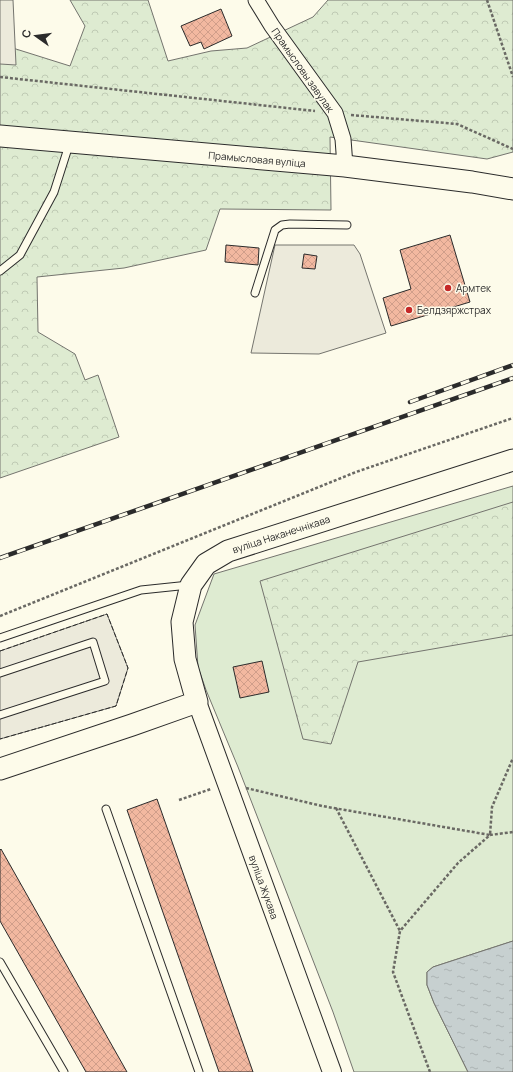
<svg xmlns="http://www.w3.org/2000/svg" width="513" height="1072" viewBox="0 0 513 1072" font-family="Manrope,sans-serif">
	<style>
		.green { fill: #deebd1; stroke: #74746e }
		.forest { fill: url(#forest-crowns); stroke: #74746e }
		.parking { fill: #eceadb; stroke: #74746e }
		.water { fill: url(#water-ripples); stroke: #74746e }
		.building { fill: url(#building-cross-hatch); stroke: #2b2b2b }
		.lines { fill: none; stroke-linecap: round; stroke-linejoin: round }
		.service-casing { stroke: #2b2b2b; stroke-width: 9 }
		.minor-casing { stroke: #2b2b2b; stroke-width: 17 }
		.tertiary-casing { stroke: #2b2b2b; stroke-width: 20 }
		.secondary-casing { stroke: #2b2b2b; stroke-width: 23 }
		.path { stroke: #6a6964; stroke-width: 2.5; stroke-dasharray: 3 2; stroke-linecap: butt }
		.service { stroke: #fdfbea; stroke-width: 7 }
		.minor { stroke: #fdfbea; stroke-width: 15 }
		.tertiary { stroke: #fdfbea; stroke-width: 18 }
		.secondary { stroke: #fdfbea; stroke-width: 21 }
		.rail-casing { stroke: #2b2b2b; stroke-width: 4.5 }
		.rail { stroke: #fdfbea; stroke-width: 3; stroke-dasharray: 9; stroke-linecap: butt }
		.fence { stroke: #2b2b2b; stroke-width: 1; stroke-dasharray: 5 2; stroke-linecap: butt }
		.poi-dot { fill: #c62828; stroke: #fdfbea; stroke-width: 1.5 }
		.labels { text-anchor: middle; stroke-width: 3; stroke-linejoin: round; paint-order: stroke }
		.street-label { font-size: 10px; fill: #2b2b2b; stroke: #fdfbea }
		.poi-label { font-size: 10px; fill: #2b2b2b; stroke: #fdfbea; text-anchor: start }
	</style>
	<defs>
		<pattern id="forest-crowns" width="20" height="18" patternUnits="userSpaceOnUse"><rect width="20" height="18" fill="#deebd1"/><path d="M2 6a3 3 0 1 1 6 0M12 15a3 3 0 1 1 6 0" fill="none" stroke="#bfcab4"/></pattern>
		<pattern id="water-ripples" width="26" height="14" patternUnits="userSpaceOnUse"><rect width="26" height="14" fill="#c7d0d0"/><path d="M2 4q2-2 4 0t4 0M15 11q2-2 4 0t4 0" fill="none" stroke="#abb3b3"/></pattern>
		<pattern id="building-cross-hatch" width="8" height="8" patternUnits="userSpaceOnUse"><rect width="8" height="8" fill="#f2b8a0"/><path d="M0 0l8 8M0 8l8-8" fill="none" stroke="#d09e8a"/></pattern>
	</defs>
	<rect width="100%" height="100%" fill="#fdfbea"/>
	<path class="green" d="M513,486v455l-80,26 -6,5v13l7,18 34,69h-114l-21,-60 -95,-245 -32,-77 -8,-23 -3,-42 19,-51z"/>
	<path class="forest" d="M70,0h78l20,61 43,-10 36,-3 66,-31 15,-17h185v152l-26,7 -157,-22 1,73 -111,-1 -14,41 -82,18 -87,9 1,55 37,22 10,26 13,-5 21,62 -119,41v-434l70,22 15,-40z
		M513,502v133l-155,27 -27,82 -28,-5 -43,-158z"/>
	<path class="parking" d="M0,0h13l3,65 -16,-1z
		M275,245h79l6,9 26,79 -67,21 -68,-1z
		M107,614l21,54 -12,38 -116,33v-88z"/>
	<path class="water" d="M513,941v131h-45l-34,-69 -7,-18v-13l6,-5z"/>
	<path class="building" d="M221,9l11,27 -28,13 -3,-7 -11,4 -9,-20z
		M450,235l20,67 -79,24 -8,-28 28,-9 -11,-39z
		M226,245l33,3 -1,17 -33,-3z
		M304,254l13,2 -2,13 -13,-1z
		M262,661l7,31 -29,6 -7,-31z
		M157,799l96,273h-34l-92,-262z
		M1,849l126,223h-41l-86,-151v-71z"/>
	<g class="lines">
		<g class="service-casing">
			<path id="service" d="M0,271l20,-16 34,-63 15,-47
				M255,293l20,-63 7,-5 8,-1 57,1
				M0,638l141,-48 48,-5
				M0,673l93,-31 12,39 -105,34
				M106,809l93,263
				M0,962l64,110"/>
		</g>
		<g class="minor-casing">
			<path id="minor" d="M256,0l16,26 63,87 8,26 2,27"/>
		</g>
		<g class="tertiary-casing">
			<path id="tertiary" d="M197,702l135,370"/>
		</g>
		<g class="secondary-casing">
			<path id="secondary" d="M0,136l345,30 127,16 41,7
				M0,769l132,-44 65,-23 -12,-43 -3,-37 9,-37 15,-21 22,-13 285,-91"/>
		</g>
		<path class="path" d="M487,0l26,77
			M0,77l315,34
			M351,115l106,9 56,25
			M0,616l356,-144 157,-54
			M246,788l76,18 168,29 2,-28 21,-49
			M179,800l32,-11
			M336,808l64,123
			M430,1072l-37,-100 7,-41 58,-68 32,-28 23,-3"/>
		<use href="#service" class="service"/>
		<use href="#minor" class="minor"/>
		<use href="#tertiary" class="tertiary"/>
		<use href="#secondary" class="secondary"/>
		<g class="rail-casing">
			<path id="rail" d="M410,402l103,-37
				M0,558l513,-180"/>
		</g>
		<use href="#rail" class="rail"/>
		<path class="fence" d="M0,651l107,-37 21,54 -12,38 -116,33"/>
	</g>
	<g class="poi-dot">
		<circle cx="448" cy="288" r="4"/>
		<circle cx="409" cy="310" r="4"/>
	</g>
	<g class="labels">
		<g class="street-label">
			<text transform="translate(303 70) rotate(55)" y="4">Прамысловы завулак</text>
			<text transform="translate(257 159) rotate(5)" y="4">Прамысловая вуліца</text>
			<text transform="translate(281 534) rotate(-18)" y="4">вуліца Наканечнікава</text>
			<text transform="translate(264 887) rotate(70)" y="4">вуліца Жукава</text>
		</g>
		<g class="poi-label">
			<text x="456" y="292">Армтек</text>
			<text x="417" y="314">Белдзяржстрах</text>
		</g>
	</g>
	<g transform="translate(36 36) rotate(284)" stroke="#fdfbea" stroke-width="3" paint-order="stroke">
	<path d="M0-3L7 15L0 10L-7 15Z" fill="#2b2b2b"/>
	<text y="-6" font-size="11" font-weight="bold" text-anchor="middle" fill="#2b2b2b">С</text>
	</g>
</svg>
